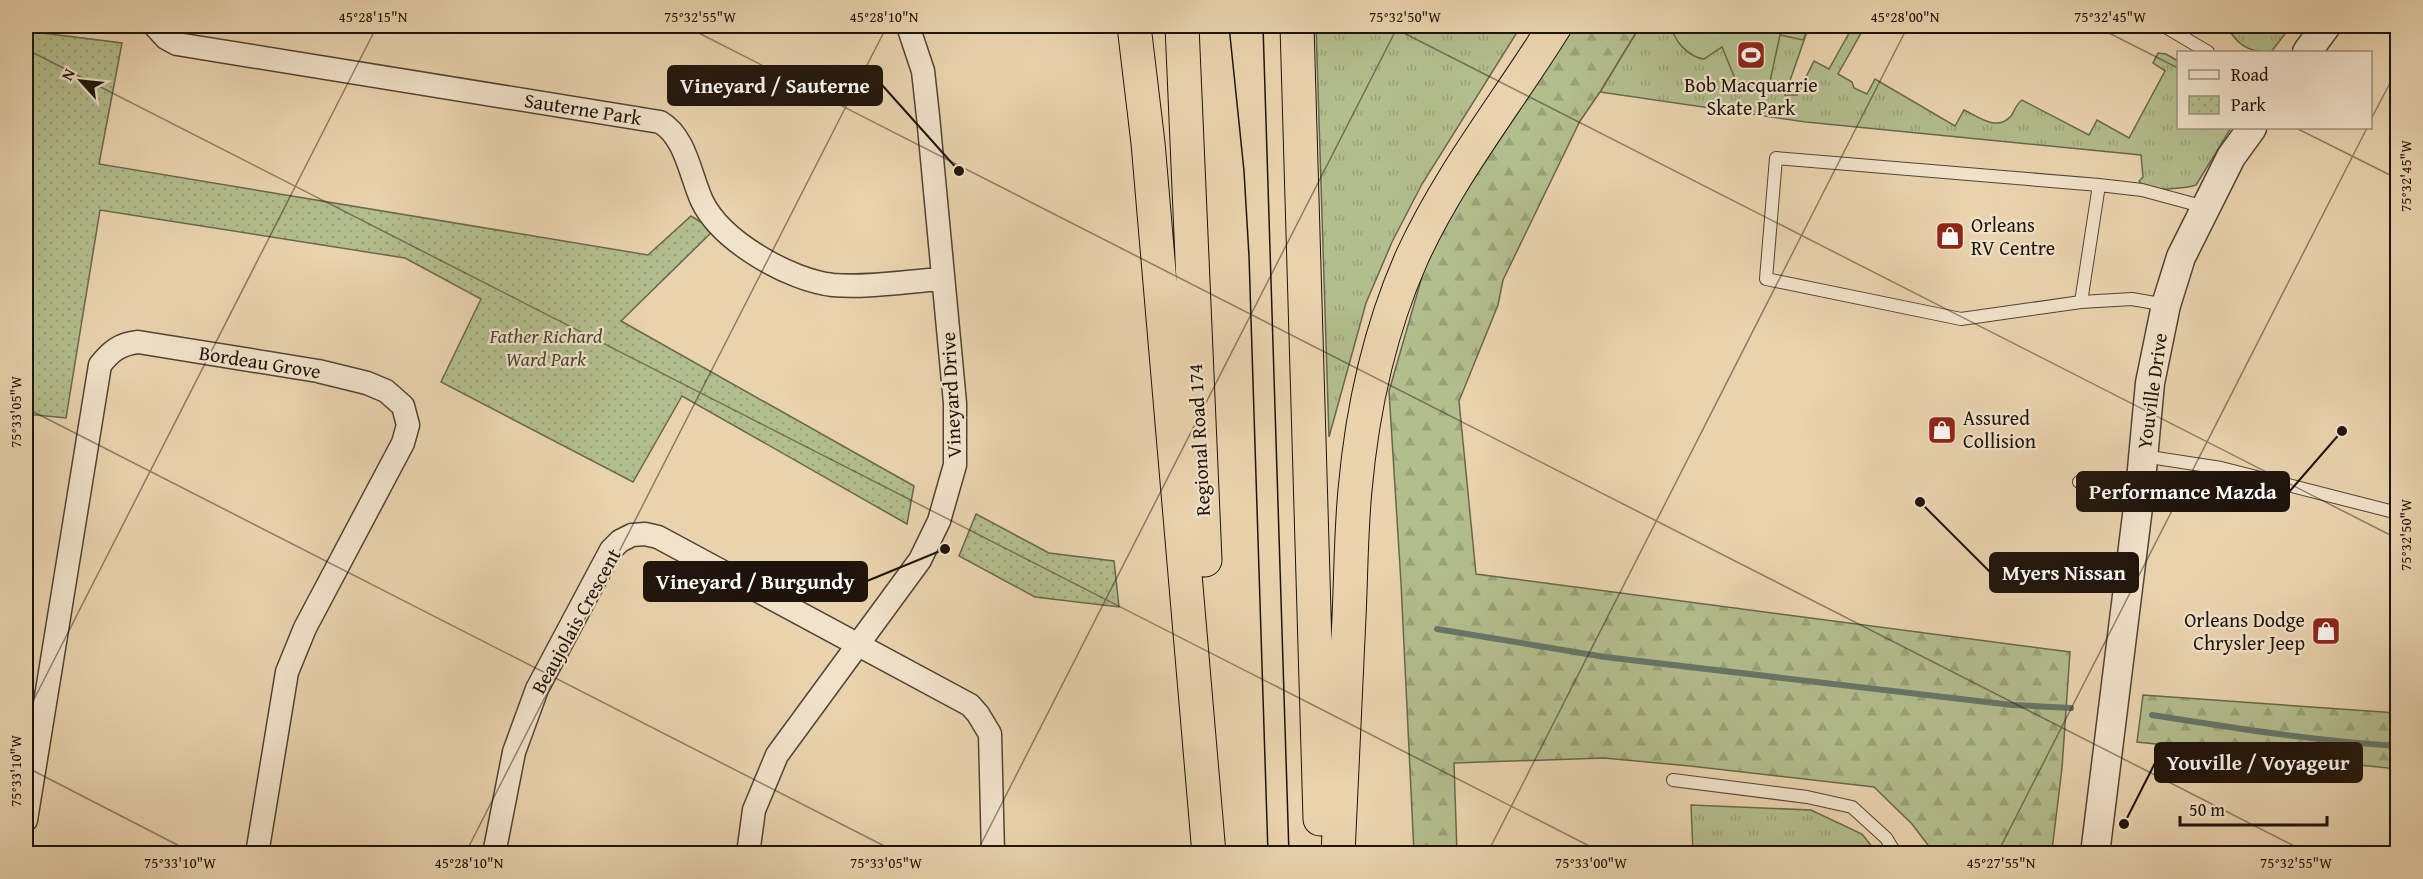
<svg xmlns="http://www.w3.org/2000/svg" width="2423" height="879" viewBox="0 0 2423 879" font-family="'Gentium Book Plus',serif">
	<style>
		.grass { fill: url(#grass-tufts); stroke: #69684c; stroke-width: 1.5 }
		.forest { fill: url(#forest-firs); stroke: #69684c; stroke-width: 1.5 }
		.park { fill: url(#park-dots); stroke: #69684c; stroke-width: 1.5 }
		.garden { fill: #b3bd8d; stroke: #69684c; stroke-width: 1.5 }
		.lines { fill: none; stroke-linecap: round; stroke-linejoin: round }
		.stream { stroke: #677669; stroke-width: 6 }
		.service-casing { stroke: #524434; stroke-width: 14 }
		.minor-casing { stroke: #524434; stroke-width: 25 }
		.tertiary-casing { stroke: #524434; stroke-width: 31 }
		.motorway-casing { stroke: #1f140b; stroke-width: 35 }
		.service { stroke: #f1e2ca; stroke-width: 12 }
		.minor { stroke: #f1e2ca; stroke-width: 22 }
		.tertiary { stroke: #f1e2ca; stroke-width: 28 }
		.motorway { stroke: #e9d3ae; stroke-width: 33 }
		.tram { stroke: #1f140b; stroke-width: 1.5 }
		.ticks { fill: none; stroke: #1f140b; stroke-width: 1.5; stroke-opacity: 0.45 }
		.labels { text-anchor: middle; stroke-width: 4.5; stroke-linejoin: round; paint-order: stroke }
		.poi-label { font-size: 20px; fill: #1f140b; stroke: #f1e2ca; text-anchor: start }
		.street-label { font-size: 20px; fill: #1f140b; stroke: #f1e2ca }
		.park-label { font-size: 20px; font-style: italic; fill: #4b4732; stroke: #f1e2ca }
		.leader { fill: none; stroke: #1f140b; stroke-width: 2 }
		.callout-dot { fill: #1f140b; stroke: #f1e2ca; stroke-width: 2 }
		.callout { fill: #1f140b; stroke: #1f140b; stroke-width: 2 }
		.callout-label { font-size: 21px; text-anchor: middle; font-weight: bold; fill: #fff }
		.neatline { fill: none; stroke: #1f140b; stroke-width: 2 }
		.ticks-label { font-size: 15px; text-anchor: middle; fill: #1f140b }
	</style>
	<defs>
		<pattern id="grass-tufts" width="24" height="20" patternUnits="userSpaceOnUse" patternTransform="scale(1.5)"><rect width="24" height="20" fill="#b3bd8d"/><path d="M3 7l-1-3M5 7V3M7 7l1-3M15 17l-1-3M17 17v-4M19 17l1-3" fill="none" stroke="#9aa278"/></pattern>
		<pattern id="forest-firs" width="22" height="20" patternUnits="userSpaceOnUse" patternTransform="scale(1.5)"><rect width="22" height="20" fill="#b3bd8d"/><path d="M5 1l3.5 6h-7zM16 11l3.5 6h-7z" fill="#9aa278"/></pattern>
		<pattern id="park-dots" width="8" height="8" patternUnits="userSpaceOnUse" patternTransform="scale(1.5)"><rect width="8" height="8" fill="#b3bd8d"/><path d="M2 2h.1M6 6h.1" fill="none" stroke="#9aa278" stroke-width="1.8" stroke-linecap="round"/></pattern>
	</defs>
	<rect width="100%" height="100%" fill="#e9d3ae"/>
	<filter id="stains"><feTurbulence type="fractalNoise" baseFrequency=".00333" numOctaves="4"/><feColorMatrix values="0 0 0 0 .2 0 0 0 0 .09 0 0 0 0 .02 0 0 0 .5 -.17"/></filter>
	<radialGradient id="worn" r=".72"><stop offset=".6" stop-color="#630" stop-opacity="0"/><stop offset="1" stop-color="#630" stop-opacity=".3"/></radialGradient>
	<path class="grass" d="M1316,26h205l-99,158 -30,58 -26,61 -37,134z
		M1640,26h169l-24,69h12l17,-34 15,8 24,-43h12l-27,48 14,8 2,6 13,6 8,-15 80,47 9,-16c15,7 33,22 47,6 4,-6 5,-12 11,-16l67,35 8,-15 32,18 36,-67 -12,-8 5,-10 8,1 12,7v67h53l-35,57c-9,3 -41,6 -49,3 -3,-2 -6,-4 -8,-7l4,-4 -2,-22 -335,-33 -206,-30z
		M2232,26h59l-20,26c-18,0 -30,-4 -40,-19z
		M1691,805l120,5 51,24 15,19h-184z"/>
	<path class="forest" d="M1573,26h67l-40,66 -20,29 -77,159 -5,25 -39,96 17,173 594,78 -8,116 -10,82 -5,4 -113,-1 -22,-29 -38,-37 -184,-21 -86,-8 -150,5 3,90h-43l-13,-270 -12,-192 39,-135 39,-68z
		M2143,695l254,18v56l-260,-27z"/>
	<path class="park" d="M26,31l96,12 -23,121 549,91 43,-39 23,14 -93,91 293,165 -7,38 -225,-128 -49,86 -192,-100 40,-83 -76,-41 -305,-48 -34,208 -40,-4z
		M976,514l73,39 65,8 5,46 -84,-10 -76,-41z"/>
	<path class="garden" d="M1672,26h137l-6,14 -23,-5 -11,51 -33,-5 -14,-34 -18,12c-15,-2 -31,-18 -32,-33z"/>
	<g class="lines">
		<path class="stream" d="M1437,629l168,28 407,48 59,3
			M2152,715c82,13 163,26 246,31"/>
		<g class="service-casing">
			<path id="service" d="M2164,26l44,26
				M2081,302l18,-117
				M2166,305l-34,-6 -51,3 -120,17 -195,-40 10,-121 323,27 43,5 63,17
				M2143,456l78,12 177,45
				M2079,482l61,9
				M2077,569l53,6
				M1673,780l134,17 45,10 34,31 10,16"/>
		</g>
		<g class="minor-casing">
			<path id="minor" d="M155,26l11,12 11,6 483,78c26,15 30,53 42,79 19,40 87,79 131,84 35,3 75,-4 110,-6
				M26,820l74,-455c11,-14 20,-21 38,-23l180,29 49,12 19,8 17,15 5,19 -5,18 -98,185 -18,44 -30,182
				M494,854l20,-102 23,-63 74,-139 9,-9 12,-6 13,-1 13,3 312,168 8,9 12,20 3,120
				M748,854l6,-44 23,-55 143,-195 19,-39 16,-56v-62l-27,-287 -5,-45 -15,-45"/>
		</g>
		<g class="tertiary-casing">
			<path id="tertiary" d="M2307,52l19,-26
				M2095,854l45,-363 10,-108 16,-78 15,-48 50,-100 21,-29"/>
		</g>
		<g class="motorway-casing">
			<path id="motorway" d="M1134,26l14,117 61,711
				M1182,26l23,534
				M1297,26l23,793
				M1338,854c4,-79 8,-158 11,-237 2,-42 2,-85 6,-127 7,-78 25,-161 57,-233 38,-83 95,-154 143,-231"/>
		</g>
		<use href="#service" class="service"/>
		<use href="#minor" class="minor"/>
		<use href="#tertiary" class="tertiary"/>
		<use href="#motorway" class="motorway"/>
		<path class="tram" d="M1229,26l15,145 5,85 19,598
			M1263,26l26,828"/>
	</g>
	<path class="ticks" d="M685,26l1625,828M1390,26l1008,513M2095,26l83,42M26,49l1579,805M2370,121l28,-53M2296,128l102,51M26,408l874,446M26,715l351,-689M26,767l169,87M465,854l422,-828M976,854l422,-828M1487,854l421,-828M1997,854l370,-726"/>
	<defs>
		<g id="stadium-square" transform="scale(1.5)"><rect x="-9" y="-9" width="18" height="18" rx="4" fill="#8f2418" stroke="#f1e2ca"/><path d="M0-5a6.5 5 0 1 0 0 10a6.5 5 0 1 0 0-10ZM-3.5-1.8h7v3.6h-7Z" fill="#fff"/></g>
		<g id="shop-square" transform="scale(1.5)"><rect x="-9" y="-9" width="18" height="18" rx="4" fill="#8f2418" stroke="#f1e2ca"/><path d="M-5-2.5h2.3a2.7 3.5 0 0 1 5.4 0H5L5.5 6h-11ZM-1.5-2.5h3a1.5 2.3 0 0 0-3 0Z" fill="#fff"/></g>
	</defs>
	<g fill-rule="evenodd">
		<use href="#stadium-square" x="1751" y="55"/>
		<use href="#shop-square" x="1950" y="236"/>
		<use href="#shop-square" x="1942" y="430"/>
		<use href="#shop-square" x="2326" y="631"/>
	</g>
	<g class="labels">
		<g class="poi-label">
			<text x="1751" y="92" text-anchor="middle">Bob Macquarrie<tspan x="1751" dy="23">Skate Park</tspan></text>
			<text x="1971" y="232">Orleans<tspan x="1971" dy="23">RV Centre</tspan></text>
			<text x="1963" y="425">Assured<tspan x="1963" dy="23">Collision</tspan></text>
			<text x="2305" y="627" text-anchor="end">Orleans Dodge<tspan x="2305" dy="23">Chrysler Jeep</tspan></text>
		</g>
		<g class="street-label">
			<text transform="translate(583 109) rotate(9)" y="7">Sauterne Park</text>
			<text transform="translate(260 362) rotate(9)" y="7">Bordeau Grove</text>
			<text transform="translate(2152 391) rotate(-82)" y="7">Youville Drive</text>
			<text transform="translate(951 395) rotate(-93)" y="7">Vineyard Drive</text>
			<text transform="translate(1199 440) rotate(-93)" y="7">Regional Road 174</text>
			<text transform="translate(576 621) rotate(-61)" y="7">Beaujolais Crescent</text>
		</g>
		<g class="park-label">
			<text x="546" y="343">Father Richard<tspan x="546" dy="23">Ward Park</tspan></text>
		</g>
	</g>
	<path class="leader" d="M959 171L882 85M2342 431L2289 492M1920 502L1990 572M945 549L867 581M2124 824L2155 763"/>
	<g class="callout-dot">
		<circle cx="959" cy="171" r="6"/>
		<circle cx="2342" cy="431" r="6"/>
		<circle cx="1920" cy="502" r="6"/>
		<circle cx="945" cy="549" r="6"/>
		<circle cx="2124" cy="824" r="6"/>
	</g>
	<g class="callout">
		<rect x="668" y="66" width="214" height="39" rx="6"/>
		<rect x="2077" y="472" width="212" height="39" rx="6"/>
		<rect x="1990" y="553" width="148" height="39" rx="6"/>
		<rect x="644" y="562" width="223" height="39" rx="6"/>
		<rect x="2155" y="743" width="207" height="39" rx="6"/>
	</g>
	<g class="callout-label">
		<text x="775" y="93">Vineyard / Sauterne</text>
		<text x="2183" y="499">Performance Mazda</text>
		<text x="2064" y="580">Myers Nissan</text>
		<text x="755" y="589">Vineyard / Burgundy</text>
		<text x="2258" y="770">Youville / Voyageur</text>
	</g>
	<rect width="2423" height="879" fill="none" stroke="#e9d3ae" stroke-width="66"/>
	<rect x="2177" y="51" width="195" height="78" fill="#f1e2ca" stroke="#9d907e" stroke-width="1.5"/>
	<rect x="2189" y="70" width="30" height="9" fill="#f1e2ca" stroke="#9d907e" stroke-width="1.5"/>
	<text x="2231" y="81" font-size="18" fill="#1f140b">Road</text>
	<rect x="2189" y="96" width="30" height="18" fill="url(#park-dots)" stroke="#9d907e" stroke-width="1.5"/>
	<text x="2231" y="111" font-size="18" fill="#1f140b">Park</text>
	<g transform="translate(81 81) rotate(297)" stroke="#f1e2ca" stroke-width="4.5" paint-order="stroke">
	<path d="M0-4.5L10 22L0 15L-10 22Z" fill="#1f140b"/>
	<text y="-9" font-size="16" font-weight="bold" text-anchor="middle" fill="#1f140b">N</text>
	</g>
	<path d="M2180 816v9h147v-9" fill="none" stroke="#1f140b" stroke-width="3"/>
	<text x="2189" y="816" font-size="18" fill="#1f140b" stroke="#f1e2ca" stroke-width="4.5" paint-order="stroke">50 m</text>
	<rect x="33" y="33" width="2357" height="813" class="neatline"/>
	<g class="ticks-label">
		<text x="373" y="22">45°28'15"N</text>
		<text x="700" y="22">75°32'55"W</text>
		<text x="884" y="22">45°28'10"N</text>
		<text x="1405" y="22">75°32'50"W</text>
		<text x="1905" y="22">45°28'00"N</text>
		<text x="2110" y="22">75°32'45"W</text>
		<text transform="translate(2406 176) rotate(-90)" y="5">75°32'45"W</text>
		<text transform="translate(16 412) rotate(-90)" y="5">75°33'05"W</text>
		<text transform="translate(2406 535) rotate(-90)" y="5">75°32'50"W</text>
		<text transform="translate(16 771) rotate(-90)" y="5">75°33'10"W</text>
		<text x="180" y="868">75°33'10"W</text>
		<text x="469" y="868">45°28'10"N</text>
		<text x="886" y="868">75°33'05"W</text>
		<text x="1591" y="868">75°33'00"W</text>
		<text x="2001" y="868">45°27'55"N</text>
		<text x="2296" y="868">75°32'55"W</text>
	</g>
	<rect width="100%" height="100%" filter="url(#stains)"/>
	<rect width="100%" height="100%" fill="url(#worn)"/>
</svg>
